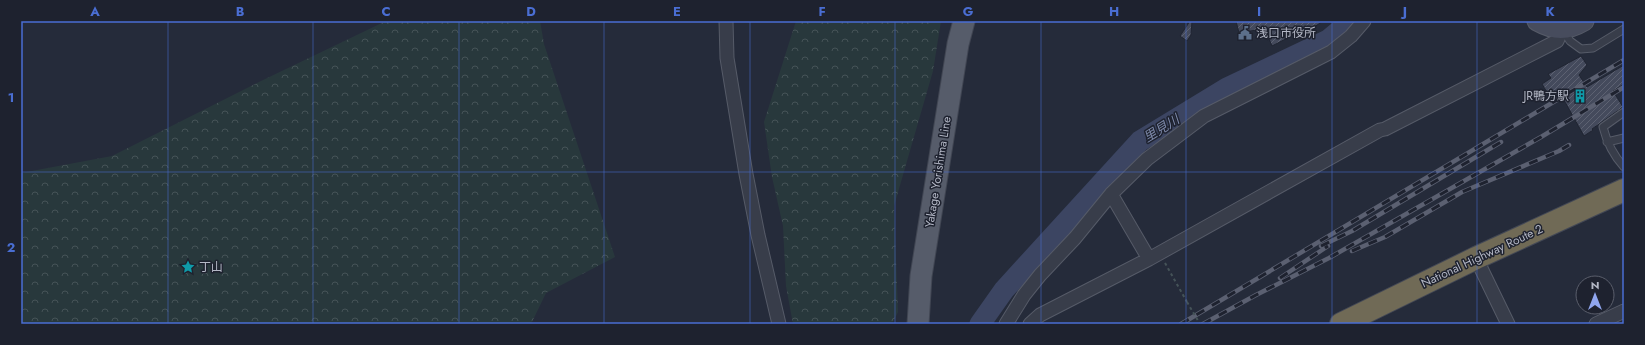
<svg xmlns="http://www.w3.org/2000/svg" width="1645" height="345" viewBox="0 0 1645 345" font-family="Jost,'Noto Sans JP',sans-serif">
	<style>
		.forest { fill: url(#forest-crowns) }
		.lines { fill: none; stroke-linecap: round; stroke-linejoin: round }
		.river { stroke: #3c4562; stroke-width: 21 }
		.building { fill: url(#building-hatch); stroke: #1f2431 }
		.lane-casing { stroke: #565b68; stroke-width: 9 }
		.street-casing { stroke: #565b68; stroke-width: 15 }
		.secondary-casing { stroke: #565b68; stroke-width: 21 }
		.primary-casing { stroke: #414653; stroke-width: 23 }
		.highway-casing { stroke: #434855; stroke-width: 24 }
		.path { stroke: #455358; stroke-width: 2; stroke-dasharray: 3 3; stroke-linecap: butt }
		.lane { stroke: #383d4a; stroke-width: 7 }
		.street { stroke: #383d4a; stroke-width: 13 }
		.secondary { stroke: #474c5d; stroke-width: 19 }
		.primary { stroke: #565c6a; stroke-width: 21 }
		.highway { stroke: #706a56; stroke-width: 22 }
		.rail-casing { stroke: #5b6071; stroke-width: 4.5 }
		.rail { stroke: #1e222f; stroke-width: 3; stroke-dasharray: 9; stroke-linecap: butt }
		.path-bridge { stroke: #455358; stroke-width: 2; stroke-dasharray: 3 3; stroke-linecap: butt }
		.grid { fill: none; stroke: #4a6ed3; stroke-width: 1; stroke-opacity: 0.55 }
		.labels { text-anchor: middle; stroke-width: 3; stroke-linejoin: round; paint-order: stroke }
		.poi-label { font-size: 12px; fill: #b4b8c6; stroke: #1e222f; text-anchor: start }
		.street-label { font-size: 12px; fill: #b4b8c6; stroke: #1e222f }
		.water-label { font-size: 13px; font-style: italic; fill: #7e8aab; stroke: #1e222f }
		.neatline { fill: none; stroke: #4a6ed3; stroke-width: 1.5 }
		.grid-label { font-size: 13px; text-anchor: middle; font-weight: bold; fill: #4a6ed3 }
	</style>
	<defs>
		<pattern id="forest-crowns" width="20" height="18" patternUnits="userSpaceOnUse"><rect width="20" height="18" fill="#28383c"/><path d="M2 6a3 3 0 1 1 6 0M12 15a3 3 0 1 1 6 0" fill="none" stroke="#455357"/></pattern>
		<pattern id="building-hatch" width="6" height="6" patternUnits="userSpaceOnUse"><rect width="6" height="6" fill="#444a5c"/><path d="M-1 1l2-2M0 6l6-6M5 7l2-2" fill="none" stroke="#5d6272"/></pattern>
	</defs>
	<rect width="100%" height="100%" fill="#252b3a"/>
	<path class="forest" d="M386,21h154l4,23 71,213 -69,36 -15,31h-510v-151l91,-17 149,-75z
		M796,21h145l-8,50 -39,135 4,106 -6,12h-99l-7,-38 -3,-60 -11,-49 -8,-55z"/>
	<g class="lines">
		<path class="river" d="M980,324l24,-34 136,-149 87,-53 101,-48 23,-19"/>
	</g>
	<path class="building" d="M1190,21h2l-1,14 -4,6 -7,-5z
		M1236,21h87l-16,11 -2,-3 -33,17 -3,-7 -2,1 -5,-11 -23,4z
		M1581,56l6,9 -8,10 8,12 37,-22v19l-11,7 10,16 -31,22 1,1 -9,6 -24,-43 -9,6 -9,-15 9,-6 -3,-4z"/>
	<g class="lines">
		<g class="lane-casing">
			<path id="lane" d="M1562,29l8,12 11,8 12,-1 31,-19
				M1624,112l-21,15c4,16 10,28 21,40
				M1607,142l17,-4"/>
		</g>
		<g class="street-casing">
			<path id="street" d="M726,21l1,37 19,116 12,61 21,89
				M1111,194l38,65
				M1476,258l32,66
				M1006,324l18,-29 16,-20 35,-37 36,-44 36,-35 57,-43 127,-64 20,-16 13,-15
				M1030,324l10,-9 109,-56 231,-129 5,-1 172,-88 5,-12
				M1596,324l28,-13"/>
		</g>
		<g class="secondary-casing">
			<path id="secondary" d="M1537,21c18,10 30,10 47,0"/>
		</g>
		<g class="primary-casing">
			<path id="primary" d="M918,324l3,-48 37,-232 6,-23"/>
		</g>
		<g class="highway-casing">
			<path id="highway" d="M1341,324l135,-66 148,-68"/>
		</g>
		<path class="path" d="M1165,263l22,39"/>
		<use href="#lane" class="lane"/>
		<use href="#street" class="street"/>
		<use href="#secondary" class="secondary"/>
		<use href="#primary" class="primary"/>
		<use href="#highway" class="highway"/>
		<g class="rail-casing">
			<path id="rail" d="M1321,246l31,-15 149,-89
				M1352,251l33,-14 77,-45 97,-41 10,-6
				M1280,278l48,-32
				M1181,324l443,-264
				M1203,324l53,-29 73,-37 212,-121 83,-50"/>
		</g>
		<use href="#rail" class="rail"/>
		<path class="path-bridge" d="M1187,302l13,22"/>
	</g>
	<path class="grid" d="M168,21v303M313,21v303M459,21v303M604,21v303M750,21v303M895,21v303M1041,21v303M1186,21v303M1332,21v303M1477,21v303M21,172h1603"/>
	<defs>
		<g id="civic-bare" transform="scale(1.08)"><path d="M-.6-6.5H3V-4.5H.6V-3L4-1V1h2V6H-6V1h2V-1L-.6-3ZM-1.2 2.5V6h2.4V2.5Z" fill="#5c6f8a" stroke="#1e222f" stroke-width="2.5" paint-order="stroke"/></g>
		<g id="building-bare" transform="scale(1.08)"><path d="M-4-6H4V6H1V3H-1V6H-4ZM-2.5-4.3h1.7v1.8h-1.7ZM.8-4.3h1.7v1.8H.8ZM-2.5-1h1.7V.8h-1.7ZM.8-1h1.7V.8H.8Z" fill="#0f9aa8" stroke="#1e222f" stroke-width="2.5" paint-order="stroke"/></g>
		<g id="sight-bare" transform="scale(1.08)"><path d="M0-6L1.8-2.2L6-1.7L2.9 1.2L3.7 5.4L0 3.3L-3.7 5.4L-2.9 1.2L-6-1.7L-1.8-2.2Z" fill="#0f9aa8" stroke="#1e222f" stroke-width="2.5" paint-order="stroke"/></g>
	</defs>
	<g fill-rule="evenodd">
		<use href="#civic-bare" x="1245" y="33"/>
		<use href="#building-bare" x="1580" y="96"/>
		<use href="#sight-bare" x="188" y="267"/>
	</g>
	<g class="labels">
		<g class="poi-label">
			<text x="1256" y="37">浅口市役所</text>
			<text x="1569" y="100" text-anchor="end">JR鴨方駅</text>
			<text x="199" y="271">丁山</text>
		</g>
		<g class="street-label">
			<text transform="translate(938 172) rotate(-81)" y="4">Yakage Yorishima Line</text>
			<text transform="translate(1482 256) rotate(-25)" y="4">National Highway Route 2</text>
		</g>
		<g class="water-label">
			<text transform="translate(1161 128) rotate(-32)" y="5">里見川</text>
		</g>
	</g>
	<rect width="1645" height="345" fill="none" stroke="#1e222f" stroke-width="44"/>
	<g transform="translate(1595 295)"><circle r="19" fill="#1e222f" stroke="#5a5e6b"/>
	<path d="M0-3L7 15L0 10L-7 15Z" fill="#90a6ef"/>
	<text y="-6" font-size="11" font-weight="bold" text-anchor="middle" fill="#b4b8c6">N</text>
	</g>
	<rect x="22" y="22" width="1601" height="301" class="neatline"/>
	<g class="grid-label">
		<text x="95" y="16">A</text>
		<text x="240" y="16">B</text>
		<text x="386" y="16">C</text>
		<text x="531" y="16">D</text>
		<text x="677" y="16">E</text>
		<text x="822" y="16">F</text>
		<text x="968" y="16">G</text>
		<text x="1114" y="16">H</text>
		<text x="1259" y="16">I</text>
		<text x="1405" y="16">J</text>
		<text x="1550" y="16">K</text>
		<text x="11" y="102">1</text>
		<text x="11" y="252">2</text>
	</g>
</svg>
